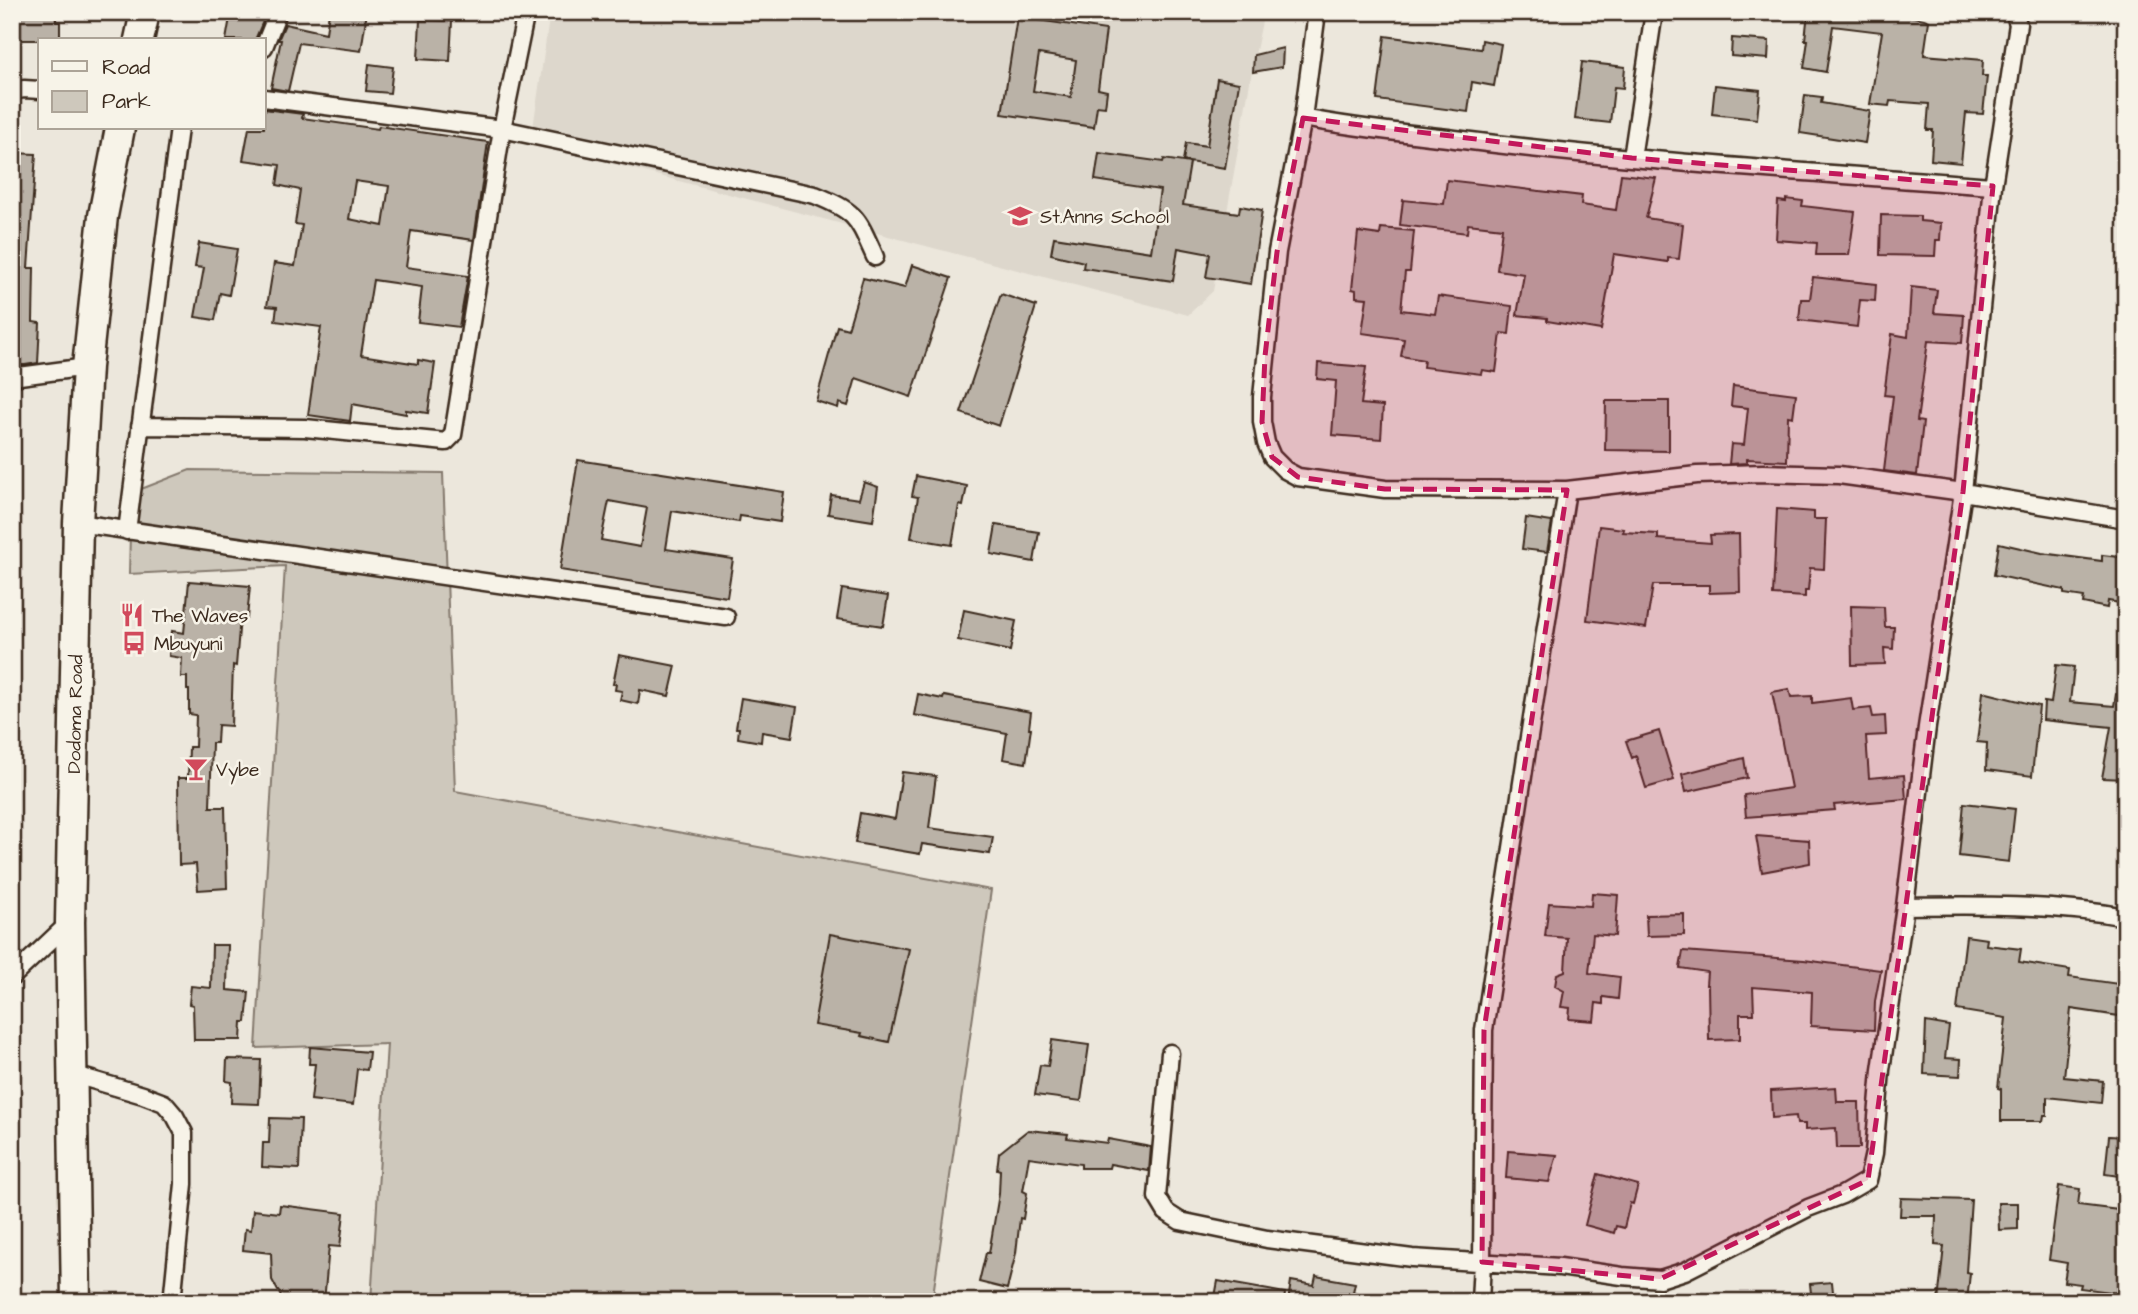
<svg xmlns="http://www.w3.org/2000/svg" width="2138" height="1314" viewBox="0 0 2138 1314" font-family="'Architects Daughter',sans-serif">
	<style>
		.built { fill: #ddd7cc }
		.green { fill: #cec8bc; stroke: #84796d; stroke-width: 2 }
		.building { fill: #bab2a7; stroke: #3b2a1e; stroke-width: 2; fill-rule: evenodd }
		.lines { fill: none; stroke-linecap: round; stroke-linejoin: round }
		.minor-casing { stroke: #3b2a1e; stroke-width: 21 }
		.trunk-casing { stroke: #3b2a1e; stroke-width: 33 }
		.minor { stroke: #f7f3e8; stroke-width: 16 }
		.trunk { stroke: #f7f3e8; stroke-width: 28 }
		.marked { fill: #c2185b; fill-opacity: 0.2; stroke: #c2185b; stroke-width: 5; stroke-dasharray: 14 9; stroke-linejoin: round }
		.labels { text-anchor: middle; stroke-width: 5; stroke-linejoin: round; paint-order: stroke }
		.poi-label { font-size: 19px; fill: #3b2a1e; stroke: #f7f3e8; text-anchor: start }
		.street-label { font-size: 19px; fill: #3b2a1e; stroke: #f7f3e8 }
	</style>
	<rect width="100%" height="100%" fill="#ece7dc"/>
	<filter id="ink" filterUnits="userSpaceOnUse"><feTurbulence type="fractalNoise" baseFrequency=".0143" numOctaves="2"/><feDisplacementMap in="SourceGraphic" scale="14" xChannelSelector="R" yChannelSelector="G"/><feConvolveMatrix kernelMatrix="1 2 1 2 8 2 1 2 1" color-interpolation-filters="sRGB"/></filter>
	<g filter="url(#ink)">
		<path class="built" d="M550,12h714l-11,53 -40,226 -25,24 -657,-173z"/>
		<path class="green" d="M190,470l253,3 12,318 536,99 -59,412h-561l16,-258 -131,4 29,-482 -156,8 2,-81z"/>
		<path class="building" d="M12,12h44v10h4v18h-48z
			M231,12h31l-1,7h3l-9,21h-29z
			M329,12h38l-6,39 -62,-8 -11,48 -17,-3 10,-48h-3l7,-16 41,9z
			M1808,12h81l35,7 5,2 -5,34 59,5 -1,16h5l-4,38 -17,-1 -5,50 -30,-3 2,-30h-6l2,-26 -39,-3 -1,5 -19,-2 12,-72 -49,-6 -7,46 -22,-4 4,-28h-3z
			M1017,17l89,13 -8,59 9,2 -2,16 -8,-1 -3,21 -92,-13zM1039,54l37,6 -5,37 -38,-6z
			M420,20l32,1 -2,40 -32,-2z
			M1385,36l96,13 1,-9 19,4 -7,42 -22,-4 -4,30 -91,-12z
			M1732,38l37,3 -1,18 -37,-3z
			M1283,48l-1,19 -29,5 1,-17z
			M1582,62l43,5 -2,21 -9,-1 -4,36 -35,-4z
			M369,64l24,3 -3,26 -24,-2z
			M1217,79l22,4 -14,85 -42,-7 3,-18 21,3z
			M1715,85l45,5 -3,29 -45,-5z
			M1805,95l17,2 -1,6 49,8 -5,32 -65,-10z
			M264,109l39,5 -1,4 76,11 1,-3 109,16 -14,98 -63,-9 -5,36 62,9 -9,51 -41,-5 4,-35 -49,-7 -12,75 57,9v-4l17,3 -7,50 -22,-3v4l-54,-10 -2,17 -42,-6 13,-88 -46,-6 2,-14 -10,-1 7,-43 21,3 7,-41 -7,-1 5,-34 -23,-5 3,-20 -37,-5 6,-32h15zM355,181l34,5 -6,40 -34,-7z
			M12,153l24,1 -8,114h6l-1,54 7,1 -2,40 -13,2h-12z
			M1099,153l64,9 1,-3 26,4 -7,42 56,8 1,-7 22,4 -11,74 -45,-7 4,-23 -32,-6 -5,33 -90,-13 1,-6 -33,-8 3,-17 97,15 9,-62 -65,-10z
			M1621,174l35,4 -10,40 37,6 -4,35 -11,-1v4l-54,-8 -13,76 -54,-9v-3l-30,-3 7,-41 -27,-4 5,-42 -34,-4 -1,9 -67,-8 3,-25 41,4 3,-24 135,16 -1,9 35,5z
			M1786,199l17,2 -1,5 53,6 -6,43h-33l1,-12 -41,-3 2,-39 8,1z
			M1881,215l39,1v5l21,2 -1,17h-4l-1,16 -55,-1z
			M1381,228l33,3 -4,41h-5l-4,38 34,4 3,-18 74,10 -3,28 -8,-1 -5,39 -14,-2 -1,4 -58,-7 1,-7 -23,-4 3,-17 -42,-6 5,-35 -11,-1v-7l-4,-1 6,-57 22,3z
			M199,243l38,6 -8,46 -9,-2 -5,27 -20,-3 9,-49 -9,-1z
			M912,265l39,13 -40,119 -55,-19 -8,28 -9,-3 -1,5 -22,-7 21,-75 11,3 15,-51 42,10z
			M1813,277l63,7 -1,17 -15,-1 -3,27 -58,-7 2,-21h9z
			M1911,287l26,3 -3,23 30,2 -2,28 -34,-2 -11,80 6,1 -6,53 -33,-4 9,-75 -9,-1 8,-61 16,3z
			M1001,294l35,12 -37,120 -38,-13z
			M1318,363l48,4 -5,37 22,2 -2,33 -49,-4 4,-54 -19,-2z
			M1733,386l63,8 -3,23 -5,-1 -1,45 -40,-2v4l-18,1 2,-20 13,1 4,-37 -17,-2z
			M1606,401h63v50l-64,-1z
			M578,460l206,32 -4,30 -40,-6 -1,6 -67,-11 -6,38 67,10 -6,38 -167,-27zM609,501l38,7 -7,39 -39,-7z
			M916,476l51,10 -4,20 -4,-1 -7,40 -41,-7 7,-41 -6,-1z
			M864,482l14,5 -5,34 -45,-7 3,-19 28,4z
			M1777,509l37,3v7h12l-2,50 -14,-1 -2,22h-3v7l-32,-2z
			M1526,518l26,4 -5,30 -25,-3z
			M996,525l43,7 -5,30 -43,-8z
			M1599,526l25,3 -1,3 35,2v5l53,4 -1,-8 29,-1 1,58 -31,1v-8h-56l-7,43 -59,-8z
			M1999,543l43,10 60,8v-6l24,3v46l-18,-3 -1,7 -24,-5 1,-6 -20,-3v-4l-70,-15z
			M189,581l61,5 -3,32 -7,-1 -4,49 -3,-1 -2,61 -13,-1 -1,18h-5l-2,64h15l2,81 -29,2 -2,-26 -17,1 -1,-87h10l1,-31h6l1,-32 -7,-1v-24h-2v-13h-6l1,-19 -13,-2 3,-25 12,2z
			M842,589l46,7 -5,30 -46,-7z
			M1851,606l33,1 1,20h9l-1,22 -9,-1 1,16 -33,1z
			M964,610l52,11 -6,30 -52,-11z
			M619,655l57,11 -7,30 -29,-6 -2,14 -18,-4 2,-9 -7,-1 1,-6h-3z
			M2056,665l18,2 -4,35 44,4 2,-12 10,1v84l-24,-1 9,-51 -68,-7 1,-18 7,1z
			M1789,689l2,8 21,-1v7l39,-5 2,12 18,-2 2,9 12,-1 1,19 -20,1 3,42 35,-3 2,24 -72,6 1,5 -89,7 -2,-22 47,-7 -19,-96z
			M1983,692l56,14 -7,70 -46,-6 1,-27 -10,-1z
			M918,694l25,5 1,-3 87,16 -2,16h2l-5,35 -23,-4 4,-26 -93,-18z
			M741,698l56,9 -5,30 -30,-5 -1,10 -23,-4 1,-10h-3z
			M1659,731l15,49 -28,8 -10,-32 -4,2 -6,-17z
			M1744,758l3,20 -61,14 -4,-18z
			M902,772l34,4 -7,52 64,9 -3,17 -68,-10 -2,10 -65,-11 5,-30 35,6z
			M1964,803l51,6 -6,53 -50,-6z
			M1756,836l53,4 1,23 -48,9z
			M1592,893l26,2 -3,41 -22,-2 -4,39 31,4 -2,22 -15,-2v7l-7,-1 -2,18 -25,-2 1,-11 -9,-1 3,-16 -9,-5 2,-12 8,-3 2,-33 -22,-2 4,-33 42,3z
			M1684,914v21l-37,1 -1,-21z
			M830,934l79,15 -20,93 -28,-6 1,-3 -48,-8z
			M1966,936l21,3 -1,6 35,4 -2,13 51,8 -1,7 57,8v32l-55,-8 -7,68 39,4 -2,22 -54,-6v18h-3l-1,6h-42v-32l-3,-1 8,-70 -49,-8z
			M212,945h16l-1,45 22,2 -3,30h-4l-1,18h-47l-1,-35 -4,-1 2,-18 20,2z
			M1683,951l121,9 77,10 -6,31 -1,29 -63,-4 1,-34 -59,-5 1,27h-14v25l-31,1 -1,-55h-2l1,-13 -27,-4z
			M1926,1022l23,4 -4,32 16,1 -1,17 -36,-2z
			M1052,1040l37,5 -8,56 -46,-6 5,-30 8,1z
			M310,1047l59,5 -2,18 -10,-1 -4,36 -42,-5 4,-36h-6z
			M227,1059l34,1 -2,44 -28,-1 1,-21 -6,-1z
			M1836,1087l1,15h22l1,46h-23l-1,-20 -31,2v-6h-8l-1,-8 -24,2 -1,-27z
			M270,1118l31,1 -2,50 -37,-2 1,-24h6z
			M1028,1130l40,4 -1,4 40,5 1,-4 43,8 -2,24 -39,-7 -1,4h-28v-4l-52,-7 -6,34 4,2 -4,26 -3,-1 -4,35 -9,36 -28,-7 7,-29h3l10,-59 1,-24 -3,-1 2,-16z
			M2109,1136l17,1v40l-21,-3z
			M1508,1151l49,4 -8,27 -43,-4z
			M1598,1174l40,11 -5,19 -3,-1 -6,25 -8,-2 -2,7 -29,-8z
			M2059,1186l21,3 -2,16 48,6v26l-8,56 -38,-5 1,-4 -17,-2 3,-19 -18,-3z
			M1901,1198l70,2 -5,72 4,1 -3,29h-29l6,-56 -9,-1 1,-29h-36z
			M1998,1203h20v26l-19,1z
			M280,1205l64,8 -4,34 -11,-1 -5,56h-40l-12,-22 -1,-27 -28,-3 2,-21 6,1 2,-20 26,3z
			M1316,1276l39,7 -2,9 5,1 -1,9h-69l3,-21 23,4z
			M1218,1281l67,12 -1,9h-70z
			M1832,1282l2,20h-22l-2,-18z"/>
		<g class="lines">
			<g class="minor-casing">
				<path id="minor" d="M1317,12l-14,106c51,10 102,15 152,21 179,23 359,33 538,47
					M264,47l14,-35
					M12,91l12,-2 16,1
					M264,98l238,31 313,66c42,17 42,22 60,62
					M1303,118l-26,134 -15,145v25l4,21 6,14 13,13 13,7 87,12 182,1 130,-15 66,-2 76,2 124,17 163,27
					M1632,158l22,-146
					M12,377l75,-10
					M140,426l165,2 141,14 7,-7 49,-306 24,-117
					M78,523l648,94
					M127,531l52,-403
					M1905,906c73,-1 148,-2 221,11
					M12,977l58,-55
					M1170,1053l-13,144 9,15 14,9 87,18 145,19 148,9 62,9 38,3 25,-8 123,-63 34,-13 26,-15 6,-27 7,-83 24,-164 22,-179 36,-235 30,-306 25,-162 -4,-12
					M72,1074l71,21 21,8 11,13 9,17v51l-12,118
					M1480,1302l2,-40 2,-232 83,-540"/>
			</g>
			<g class="trunk-casing">
				<g id="trunk">
					<path d="M139,40l6,-28"/>
					<path id="s1" d="M76,1302l-6,-380 8,-399 9,-156 16,-151 17,-88"/>
				</g>
			</g>
			<use href="#minor" class="minor"/>
			<use href="#trunk" class="trunk"/>
		</g>
	</g>
	<path class="marked" d="M1303,118l329,40 361,28 -30,306 -95,688 -208,99 -178,-17 2,-232 83,-540 -182,-1 -87,-12 -26,-20 -10,-35 3,-66 12,-104z"/>
	<defs>
		<g id="school-bare" transform="scale(1.89)"><path d="M0-5L7-2L0 1L-7-2ZM-4 1L0 2.5L4 1V4Q0 6-4 4Z" fill="#d1495b" stroke="#f7f3e8" stroke-width="2.5" paint-order="stroke"/></g>
		<g id="restaurant-bare" transform="scale(1.89)"><path d="M-5-6h1v4h1v-4h1v4h1v-4h1v5L-1.5 .5V6h-2V.5L-5-1ZM5-6V6H3V1.5H1.5Q1.5-4 5-6Z" fill="#d1495b" stroke="#f7f3e8" stroke-width="2.5" paint-order="stroke"/></g>
		<g id="bus-bare" transform="scale(1.89)"><path d="M-5-6H5V4H4V6H2V4H-2V6H-4V4H-5ZM-3.5-4V0h7V-4ZM-3.5 1.2v1.5H-2V1.2ZM2 1.2v1.5H3.5V1.2Z" fill="#d1495b" stroke="#f7f3e8" stroke-width="2.5" paint-order="stroke"/></g>
		<g id="bar-bare" transform="scale(1.89)"><path d="M-6-5H6L.8 .8V4.5H3.5V6h-7V4.5H-.8V.8Z" fill="#d1495b" stroke="#f7f3e8" stroke-width="2.5" paint-order="stroke"/></g>
	</defs>
	<g fill-rule="evenodd">
		<use href="#school-bare" x="1020" y="216"/>
		<use href="#restaurant-bare" x="132" y="615"/>
		<use href="#bus-bare" x="134" y="643"/>
		<use href="#bar-bare" x="196" y="769"/>
	</g>
	<g class="labels">
		<g class="poi-label">
			<text x="1040" y="223">St.Anns School</text>
			<text x="152" y="622">The Waves</text>
			<text x="154" y="650">Mbuyuni</text>
			<text x="216" y="776">Vybe</text>
		</g>
		<g class="street-label">
			<text dy="7" stroke="none"><textPath href="#s1" startOffset="588">Dodoma Road</textPath></text>
		</g>
	</g>
	<rect width="2138" height="1314" fill="none" stroke="#f7f3e8" stroke-width="42"/>
	<rect x="21" y="21" width="2096" height="1272" fill="none" stroke="#3b2a1e" stroke-width="2.5" filter="url(#ink)"/>
	<rect x="38" y="38" width="228" height="91" fill="#f7f3e8" stroke="#aca397" stroke-width="2"/>
	<rect x="52" y="61" width="35" height="10" fill="#f7f3e8" stroke="#aca397" stroke-width="2"/>
	<text x="102" y="74" font-size="21" fill="#3b2a1e">Road</text>
	<rect x="52" y="91" width="35" height="21" fill="#cec8bc" stroke="#aca397" stroke-width="2"/>
	<text x="102" y="108" font-size="21" fill="#3b2a1e">Park</text>
</svg>
